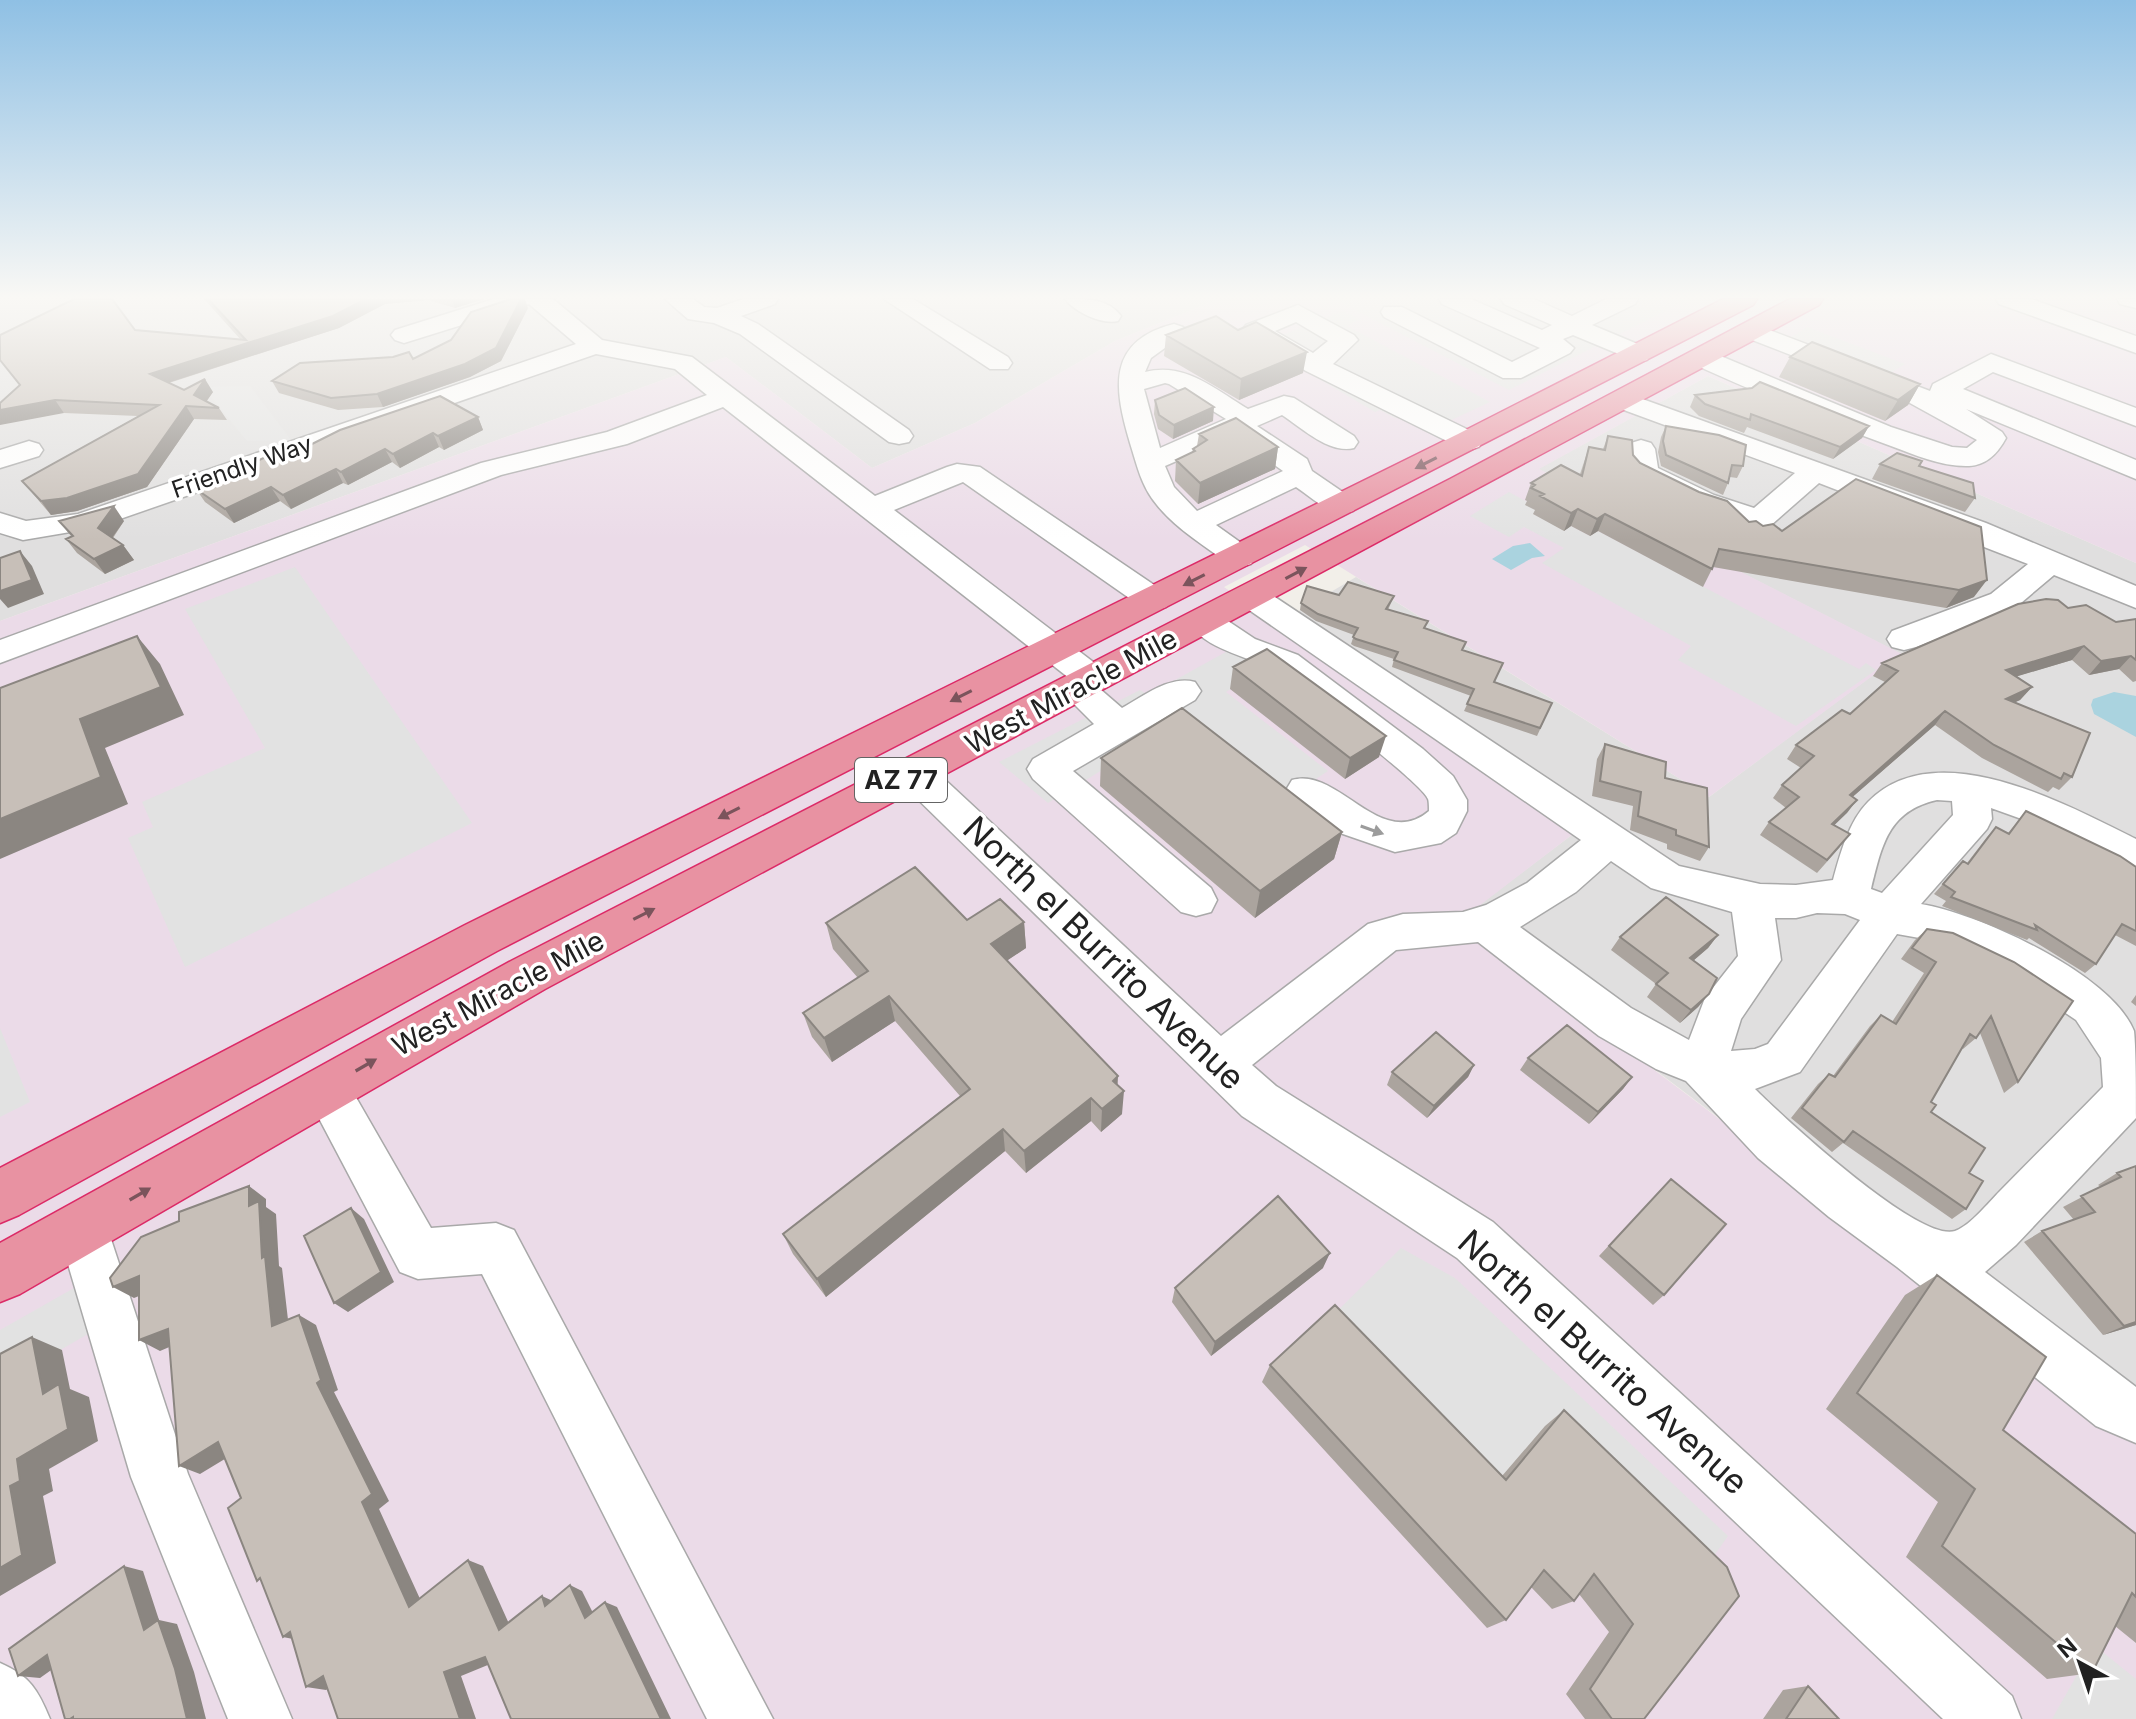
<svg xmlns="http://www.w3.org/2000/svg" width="2136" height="1719" viewBox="0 0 2136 1719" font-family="Inter,sans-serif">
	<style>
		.residential { fill: #e0dfdf }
		.industrial { fill: #ebdbe8 }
		.parking { fill: #e2e2e2 }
		.water { fill: #aad3df }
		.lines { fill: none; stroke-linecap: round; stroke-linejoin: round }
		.minor-casing { stroke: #a9a9a9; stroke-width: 3 }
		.highway-casing { stroke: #dc2a67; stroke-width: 3 }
		.minor { fill: #fff; fill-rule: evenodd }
		.highway { fill: #e892a2; fill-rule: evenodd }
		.wall { fill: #aba49e }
		.shaded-wall { fill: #8b8681 }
		.building { fill: #c7bfb8; stroke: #8b8681; stroke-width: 2 }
		.oneway { fill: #7b545c }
		.oneway2 { fill: #9c9c9c }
		.labels { text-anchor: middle; stroke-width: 7; stroke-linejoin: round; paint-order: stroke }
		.far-street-label { font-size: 24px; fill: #222; stroke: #fff }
		.shield { fill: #fff; stroke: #646464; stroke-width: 2 }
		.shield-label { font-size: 26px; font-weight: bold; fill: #222 }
		.street-label { font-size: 28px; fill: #222; stroke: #fff }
		.near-street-label { font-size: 34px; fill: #222; stroke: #fff }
	</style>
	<rect width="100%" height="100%" fill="#f2efe9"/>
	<path class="residential" d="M0,299h1219l-104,42 -140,82 -103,45 -146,-111 -726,264z
		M1708,376l428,187v870l-678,-512 119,-90 -300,-207 79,-47 353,220 192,-143 -363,-185z"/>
	<path class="industrial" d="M1219,299h917v264l-428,-187 -169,93 363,185 -193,143 -404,-252 -81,42 353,244 -119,91 678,511v286h-2136v-1098l726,-264 146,111 103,-45 140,-82z"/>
	<path class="parking" d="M1334,299h355l-180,91z
		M1343,311l16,8 -12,7 143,76 -60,28 -26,-15 -9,3 -15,-8 -5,2 -115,-68z
		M1807,327l98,37 -30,19 -96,-38z
		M250,386l41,54 -44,1 -44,-54z
		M1509,492l20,11 8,9 -3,2 30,16 7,-4 19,10 8,-5 261,138 7,-6 10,7 -80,56 -118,-66 13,-14 -149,-83 22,-15 -40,-21 -15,10 -39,-21z
		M295,567l177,256 -287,144 -57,-129 25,-11 -11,-25 123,-54 -80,-139z
		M1233,648l31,20 -38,24 102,79 -50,33 -97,-82 -133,81 -49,-41 141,-72 8,5z
		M0,1028l30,74 -30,15z
		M1401,1248l54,30 273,258 -29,41 -211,-84 -163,-170z
		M97,1275l15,45 -112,65v-55z
		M2094,1645l42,34v40h-84z"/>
	<path class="water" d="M1530,543l15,13 -13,2 -21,12 -19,-11 21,-13z
		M2114,692l22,4v41l-42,-23 -3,-9 2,-6z"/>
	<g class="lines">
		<g class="minor-casing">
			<path id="minor" d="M494,299h59l49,41 90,17 183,139 72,-29 10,-3 23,3 186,126 4,7 -4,7 -12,3 -12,-3 -179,-125 -69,28 211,161 5,8 -5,8 -5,2 22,19c22,-12 48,-33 73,-26l6,9 -6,9 -122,71 138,117 6,12 -6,12 -15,4 -15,-4 -148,-133 -6,-10 6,-10 61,-35 -36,-36 6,-9 5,-1 -346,-271 -96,37 -126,31 -501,188v-23l481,-177 126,-31 100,-37 -32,-26 -79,-15 -502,174 -71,12 -23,-7v-20l26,8 52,-7 498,-170 -47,-40 -125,39 -9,-3 -4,-5 4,-5z
				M665,299h28l11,8 13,1 26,-9h35l-3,5 -34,12 17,8 151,106 4,6 -4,6 -10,2 -10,-2 -149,-108 -26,-11 -26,-4z
				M884,299h29l95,58 4,6 -4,6h-18z
				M1065,299c20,0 43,-1 56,17l-3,5c-16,4 -43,-9 -53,-22z
				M1439,299h32l71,31 10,-5 -48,-21 -3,-5h33l38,17 34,-17h32l-3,5 -43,21 55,23 4,6 -4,6 -9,2 -65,-27 -10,4 11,9 -4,5 -49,25h-18l-119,-61 -3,-5 3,-5h18l110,55 28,-14 -98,-44z
				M1996,299h35l105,37v17l-137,-49z
				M2117,299h19v9l-16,-4z
				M1298,305l56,30 4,5 -25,24 146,71 4,6 -4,6 -10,3 -10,-3 -153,-76 -60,-36 -4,-5 4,-5zM1296,322l32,19 -15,12 -38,-22z
				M1751,323l179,68 3,-7 58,-30 145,54v18l-143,-54 -30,17 173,71v19l-170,-70 36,23 4,6c-8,15 -19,27 -37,28 -26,1 -54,-11 -78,-20 -67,-24 -133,-53 -198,-82l-4,-6 4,-6h18l180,75 61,20 15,1 10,-8 -78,-43 -157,-61 -4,-5 4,-5z
				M1174,324l9,3 4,5 -36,26 -6,14c41,-10 69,17 103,37l36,-13 10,2 60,38 4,6 -4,6c-25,6 -52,-20 -72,-33l-25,11 50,33 5,12 41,28 4,6 -4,6c-23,6 -39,-12 -57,-24l-80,38 35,25 5,7 -5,7 -11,3 -11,-3c-25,-19 -53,-35 -72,-59 -16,-19 -20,-40 -27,-62 -16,-54 -24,-102 44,-119zM1165,383l4,1 57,35 -66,29 -16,-59zM1234,436l49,35 -86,40 -23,-24 -9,-21z
				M1623,392l363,131 150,63v22l-82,-33 -39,33 -99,39 -12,3 -12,-3 -5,-8 5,-8 99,-37 37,-30 -209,-81 -49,43 -11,3 -67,-22 -58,-29 -5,-6 -2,-23 4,-6 10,-3 10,3 4,6 3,19 56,27 40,13 41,-35 -182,-67 -4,-6 4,-6z
				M29,441l10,3 4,6 -4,6 -39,12v-18z
				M1251,586l12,3 416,277 81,18 36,1 37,-5c7,-26 16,-59 35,-78 68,-70 199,3 268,37v33l-106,-50 -39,-14 1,11 -5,10 -66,75c59,10 190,70 213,127 2,19 2,65 2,87l-120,127 -31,27 151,115v56l-40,-17 -199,-159 -68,-50 -71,-59 -72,-77 -30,-12 -57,-33 -121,-94 -82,8 -144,115 24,21 217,136 519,474 9,23h-78l-486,-461 -215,-142 -341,-333 -6,-10 6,-10 13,-4 13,4 294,273 147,-112 35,-10 60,-2 23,-7 41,-22 54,-43 -342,-237 -4,-7 4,-7zM1937,800l15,1 1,14 -71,78 -11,-4c11,-44 17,-78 66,-89zM1611,861l40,27 81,24 6,44 -33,42 -16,42 -58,-32 -111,-81 56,-35zM1817,913l28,1 15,6 -92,124 -13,5 -24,2 10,-32 40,-59 -6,-42h21zM1897,934l45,8 61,29 73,49 25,38 2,29c-34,35 -69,69 -103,104 -12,12 -29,34 -45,40 -36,12 -172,-114 -200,-142l45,-17z
				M1204,610l12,3 39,26 43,16 125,94 30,27 14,24v11l-11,22 -15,10 -46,9 -55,-19 -48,-33 -6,-10 6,-10c46,-14 89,72 137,31 0,-2 0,-10 -1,-12 -6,-16 -130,-111 -152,-126 -28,-19 -69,-21 -89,-52l5,-8z
				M326,1067l16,6 89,155 65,-5 18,7 259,489h-66l-225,-445 -64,5 -18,-7 -97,-184 7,-15z
				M82,1203l18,7 7,17 81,247 104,245h-64l-97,-242 -74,-250 7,-17z
				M0,1663c30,13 38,27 50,56h-50z"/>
		</g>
		<g class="highway-casing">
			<path id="highway" d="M1723,299h34l-4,6 -1256,646 -478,264 -19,8v-55l465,-243 993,-491z
				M1790,299h33l-4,6 -1274,684 -525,305 -20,8v-59l511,-282 939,-482z"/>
		</g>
		<use href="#minor" class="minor"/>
		<use href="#highway" class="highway"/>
	</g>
	<path class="wall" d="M204,299h280l-29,9 -27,-8 -43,4 -46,24 -170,55 15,7 29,2 -7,9 13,7 8,12 -33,-1 -47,68 -70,24 -26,4 -29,-34 116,-65 -74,-3 -45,-28 116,-55 106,10z
		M528,308l-27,53 -31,16 -87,30 -45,3 -59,-17 -7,-12 141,-22 38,-19z
		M1166,335l137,38 -64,27 -75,-44z
		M1790,357l130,27 -12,21 -23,16 -106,-44z
		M1695,395l174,31 -7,12 -29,21 -86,-32 -3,6 -45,-17 -9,-9z
		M1155,400l58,21 -40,18 -15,-10 -4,-15z
		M478,417l5,13 -39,20 -5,-3 -39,21 -8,-6 -44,23 -5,-2 -52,26 -11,-8 -46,22 -29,-21 -9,-13 80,-27z
		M1666,426l77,40 -6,12 -7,-1 -2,6 -5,12 -62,-29 -3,-14 3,-15z
		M1199,434l79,13 -3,22 -77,35 -23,-23 1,-21 16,-7 1,-4 4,-3z
		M1608,436l25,19 7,8 109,59 33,9 74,-52 118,118 -28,11 -233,-41 -10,20 -105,-56 -8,5 -19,-10 -7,5 -31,-17 2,-4 -10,-5 2,-4 -2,-1 6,-17 49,-9 9,-27 14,2z
		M1880,464l39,2 56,32 -10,14 -93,-33z
		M59,521h65l-11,17 10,7 11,15 -29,14 -28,-21 -11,-14 5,-3z
		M1339,595l55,1 -6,14 75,40 32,32 57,21 -15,33 -73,-25 7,-15 -79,-29 2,-8 -40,-13 -3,-2 3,-9 -38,-14 -16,-11 1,-7z
		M2068,608l48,14 20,-3v62l-3,1 -14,-13 -30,6 -17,-15 -55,16 15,11 -12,13 -5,2 57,75 -13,13 -6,-3 -5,5 -66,-34 -47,-33 -83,72 5,3 -23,25 6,22 -23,26 -57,-38 9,-13 17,-14 -13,-10 9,-13 19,-17 -14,-9 9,-14 54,-31 35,-32 -12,-6 9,-13z
		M1233,667l146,90 -34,22 -115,-90z
		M1605,744l60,34 44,69 -9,14 -33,-12v-5l-37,-14 3,-24 -41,-10 5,-37z
		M1101,758l241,74 -8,27 -79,59 -155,-132z
		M2026,811l110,56v79l-21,-11 -19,29 -11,9 -56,-35 -2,2 -85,-34 4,-5 -12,-7 29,-33 4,2 20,-26 9,-10 12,6z
		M967,920l57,2 2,26 -20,13 112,124 4,29 -21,18 -10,-11 -65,52 -21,-22 -179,146 -33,-43 -10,-20 177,-138 -65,-75 -63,41 -20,-25 -9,-24 55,-35 -25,-29 -7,-26z
		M1927,929l87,33 4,120 -14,11 -24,-60 -4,5 -13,11 -1,-1 -31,54v10l38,61 -3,36 -14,10 -109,-76 -11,9 -41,-34 27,-34 11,-10 4,2 37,-50 11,-11 11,7 32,-49 -23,-14 14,-19z
		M1718,935l-10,13 -15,13 16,33 -11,13 -18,16 -33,-26 9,-13 -45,-34 9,-13z
		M2136,995v11l-5,-4z
		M1528,1058l104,19 -9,12 -34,35 -69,-54z
		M1474,1065l-6,12 -41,41 -40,-33 5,-13z
		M2136,1166v159l-33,10 -79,-93 18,-11 32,-11 -11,-13 38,-20 -3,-2 19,-12z
		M1671,1179l-7,116 -11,10 -54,-49z
		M1323,1268l-112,88 -39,-54 3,-14z
		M1937,1275l66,155 133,104v109l-21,-17 -23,47 -45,6 -141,-122 32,-55 -112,-93 79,-114z
		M1270,1365l232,111 43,-50 19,-16 175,186 -95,123h-59l-19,-25 43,-62 -30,-38 -5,7 -22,8 -21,-22 -25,33 -19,8 -225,-246z
		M1808,1686l31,33h-76l20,-29z"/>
	<path class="shaded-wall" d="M366,299h62v1l-43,4 -46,24 -181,58 -8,-12z
		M452,299h32l-29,9z
		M521,299h4l3,9 -27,53 -31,16 -87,30 -6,-13z
		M1307,352l-4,21 -64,27 2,-21z
		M205,379l8,13 -11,16 -8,-13z
		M1920,384l-12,21 -23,16 13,-21z
		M55,400l9,13 -64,12v-15z
		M186,406l8,13 -47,68 -70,24 -26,4 -10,-14z
		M1214,407l-1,14 -40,18 1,-14z
		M478,417l5,13 -39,20 -6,-14z
		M1869,426l-7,12 -29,21 7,-12z
		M433,433l6,14 -39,21 -7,-14z
		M1278,447l-3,22 -77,35 2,-21z
		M385,449l7,13 -44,23 -7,-13z
		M336,469l7,14 -52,26 -8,-14z
		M271,487l9,14 -46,22 -9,-14z
		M114,506l10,15 -15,21 -11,-14z
		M1578,509l-7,17 -7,5 7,-18z
		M1605,514l-7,17 -8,5 7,-17z
		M123,545l11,15 -29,14 -11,-15z
		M20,551l12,15 12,28 -36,14 -8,-9v-8z
		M1987,580l-13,17 -28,11 13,-18z
		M137,636l23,28 24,51 -79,33 23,56 -128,55v-40l80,-100z
		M2084,646l-12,14 -77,23 11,-13z
		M2131,656l-12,13 -30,6 12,-14z
		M2032,687l-12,13 -25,12 11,-13z
		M1945,711l-10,14 -95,83 10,-13z
		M1386,736l-7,21 -34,22 5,-21z
		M1857,800l-10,13 -25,24 10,-13z
		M1342,832l-8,27 -79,59 5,-27z
		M1024,922l2,26 -33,22 -2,-26z
		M1718,935l-10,13 -28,24 10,-14z
		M1709,994l-11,13 -18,16 11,-13z
		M889,996l6,25 -63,41 -8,-24z
		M1474,1065l-6,12 -41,41 7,-12z
		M1118,1076l-1,21 7,-6 -2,23 -21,18 1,-23 11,-28z
		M1632,1077l-9,12 -34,35 9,-12z
		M1091,1098v23l-65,52 -2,-22z
		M1003,1129l2,22 -179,146 -9,-18z
		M249,1186l17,13v8l10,7 3,52 3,2 8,69 -18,-11 -10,-68 -13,-52z
		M351,1208l13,11 30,63 -46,30 -14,-9z
		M1330,1253l-7,15 -112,88 4,-14z
		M139,1276l20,12 -25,10 -21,-11z
		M299,1315l17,10 22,65 -4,2 55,109 -10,8 47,103 -17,-5 -47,-105 -45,-119z
		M2136,1322v3l-33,10 21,-9z
		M168,1329l20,10 -28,12 -21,-11z
		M32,1337l30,13 8,39 19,8 9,44 -49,28 4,22 -10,5 13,67 -56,33v-28l10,-82 7,-27 26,-65z
		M218,1442l20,9 -38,23 -21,-8z
		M468,1560l15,6 31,69 -15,-5z
		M124,1566l19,5 16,49 18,4 17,48 12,47h-19l-43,-89z
		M570,1585l12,6 16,32 -13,-5z
		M542,1596l13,6 -10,4z
		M605,1602l12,5 54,112h-10z
		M290,1632l13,9 -20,-4z
		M47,1655l21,3 -28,20 -22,-2z
		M485,1657l15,3 -39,16 15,43h-16l-16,-47z
		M323,1676l19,3 -16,11 -20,-3z"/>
	<path class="building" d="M74,299h38l23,31 111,10 -38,-41h158l-33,17 -183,58 34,16 21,-11 -11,16 25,13 -33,-2 -48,68 -71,24 -26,3 -19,-20 137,-76 -104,-5 -55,10v-7l20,-18 -20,-25v-25z
		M511,299h10l-25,49 -31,16 -88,30 -46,4 -59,-17 28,-18 93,-6 16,-5 4,7 38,-19 20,-28z
		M1216,316l22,14 18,-8 51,30 -66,27 -75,-44z
		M1812,342l108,42 -22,16 -108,-43z
		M1760,382l109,44 -29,21 -89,-33 -1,6 -45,-16 -10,-9 57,-7z
		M1185,388l29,19 -40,18 -15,-10 -4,-15z
		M440,396l38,21 -40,19 -5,-3 -40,21 -8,-5 -44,23 -5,-3 -53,26 -12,-8 -46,22 -29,-20 72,-33 8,6 64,-32z
		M1236,418l42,29 -78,36 -24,-23 19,-9 -2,-2 14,-9 -8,-6z
		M1666,426l53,9 27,10 -3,21 -11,-1 -4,18 -62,-28 -3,-14z
		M1608,436l24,4 1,15 7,8 59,29 28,9 22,21 7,-1 7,5 10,-2 9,7 74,-52 125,48 6,53 -28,10 -240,-41 -7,20 -107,-55 -8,5 -19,-10 -7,4 -31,-17 4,-2 -13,-6 4,-3 -4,-2 30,-18 21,11 7,-29 16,3z
		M1897,453l25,8 -3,5 54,17 2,15 -95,-34z
		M114,506l-16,22 25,17 -29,14 -28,-20 7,-3 -14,-15z
		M20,551l12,29 -32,11v-33z
		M1348,582l46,14 -8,13 42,12 -4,7 42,14 -4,8 41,13 -9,19 58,21 -12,25 -73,-24 7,-15 -80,-29 4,-8 -42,-13 -3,-2 5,-9 -40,-14 -17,-11 6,-17 32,9z
		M2046,599l12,1 10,8 18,-3 30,17 20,-3v41l-5,-4 -30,5 -17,-15 -78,24 26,17 -26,12 84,34 -18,44 -8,-4 -3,6 -67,-34 -49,-34 -95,84 7,5 -25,24 18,10 -23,26 -58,-38 30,-25 -17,-12 32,-29 -18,-11 46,-35 8,4 48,-43 -16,-8 136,-59z
		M137,636l24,51 -81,32 21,58 -101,42v-131z
		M1267,649l119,87 -36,22 -117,-91z
		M1182,708l160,124 -82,59 -159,-133z
		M1605,744l61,18 -1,16 42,10 2,59 -33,-12v-5l-38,-14 3,-24 -41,-11z
		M2026,811l94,45 16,11v64l-14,-7 -26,40 -61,-39 2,5 -86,-33 4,-5 -12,-8 20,-23 5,3 28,-37 13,7z
		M915,867l52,53 33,-21 24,23 -33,22 127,132 -5,5 11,10 -22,18 -11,-11 -67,53 -21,-22 -186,150 -34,-45 187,-145 -81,-93 -65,42 -21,-25 65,-42 -42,-48z
		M1666,897l52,38 -28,23 27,20 -8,16 -18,16 -35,-26 12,-11 -48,-36z
		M1927,929l26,4 61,29 59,39 -55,81 -27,-66 -15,22 -6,-4 -39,68 5,3 -5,7 54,36 -16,25 14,8 -17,28 -113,-78 -9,11 -42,-34 27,-34 6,3 46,-62 15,9 40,-62 -24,-14z
		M1567,1025l65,52 -34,35 -70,-54z
		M1436,1032l38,33 -40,41 -42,-34z
		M2136,1166v156l-12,4 -82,-95 53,-19 -14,-16 40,-19 -4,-4z
		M1671,1179l55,45 -62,71 -55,-49z
		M249,1186v20l10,-5 3,57 3,-2 7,70 27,-11 22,65 -4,3 55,111 -10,8 47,105 59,-47 31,70 43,-34 3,10 25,-21 15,33 20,-16 56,117h-150l-26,-62 -41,15 16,47h-122l-15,-43 -17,11 -16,-55 -7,5 -23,-59 -3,3 -29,-73 13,-10 -23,-56 -39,24 -11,-137 -29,11v-64l-26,11 -3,-9 31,-41 38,-16v-9z
		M1278,1196l52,57 -115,89 -40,-54z
		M351,1208l30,64 -47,31 -30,-67z
		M1937,1275l109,82 -43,73 133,104v63l-4,-4 -40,80 -150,-127 33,-57 -118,-96z
		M1335,1305l171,175 58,-70 163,157 12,29 -95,123h-32l-22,-30 43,-65 -39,-50 -20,27 -30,-31 -38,50 -236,-255z
		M32,1337l11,57 16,-10 9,45 -51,30 3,22 -10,5 12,69 -22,13v-214z
		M124,1566l20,64 14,-10 17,49 12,50h-114v-2l-3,2h-5l-18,-64 -29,21 -9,-27z
		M1808,1686l31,33h-53z"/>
	<defs><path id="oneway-solid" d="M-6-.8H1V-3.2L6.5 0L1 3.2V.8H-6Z" transform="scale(2)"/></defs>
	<g class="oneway">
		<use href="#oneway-solid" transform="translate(1426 463) rotate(153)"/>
		<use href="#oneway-solid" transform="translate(1296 573) rotate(-28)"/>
		<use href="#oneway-solid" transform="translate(1194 580) rotate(153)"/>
		<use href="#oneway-solid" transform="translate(961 696) rotate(153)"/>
		<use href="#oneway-solid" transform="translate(729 813) rotate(153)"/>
		<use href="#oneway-solid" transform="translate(644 914) rotate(-27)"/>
		<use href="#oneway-solid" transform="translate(366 1065) rotate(-30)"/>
		<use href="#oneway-solid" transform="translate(140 1194) rotate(-30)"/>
	</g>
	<use class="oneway2" href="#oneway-solid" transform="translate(1372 830) rotate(19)"/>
	<linearGradient id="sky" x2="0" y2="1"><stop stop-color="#8fc0e4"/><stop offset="0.55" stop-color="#f9f8f5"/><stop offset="1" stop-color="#f9f8f5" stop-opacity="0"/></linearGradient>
	<rect width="2136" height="540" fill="url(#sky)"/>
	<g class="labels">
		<g class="far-street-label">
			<text transform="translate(242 467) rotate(-19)" y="8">Friendly Way</text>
		</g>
		<rect class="shield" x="855" y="758" width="92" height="44" rx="6"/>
		<g class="shield-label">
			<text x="901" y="789">AZ 77</text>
		</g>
		<g class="street-label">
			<text transform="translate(1071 691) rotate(-28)" y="10">West Miracle Mile</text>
			<text transform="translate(498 993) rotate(-28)" y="10">West Miracle Mile</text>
		</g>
		<g class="near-street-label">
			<text transform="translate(1104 953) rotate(44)" y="12">North el Burrito Avenue</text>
			<text transform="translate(1603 1362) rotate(42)" y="12">North el Burrito Avenue</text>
		</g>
	</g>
	<g transform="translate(2080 1663) rotate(320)" stroke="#ffffff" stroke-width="6" paint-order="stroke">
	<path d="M0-6L14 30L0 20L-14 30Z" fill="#222222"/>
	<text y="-12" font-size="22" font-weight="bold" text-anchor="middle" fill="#222222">N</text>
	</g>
</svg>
